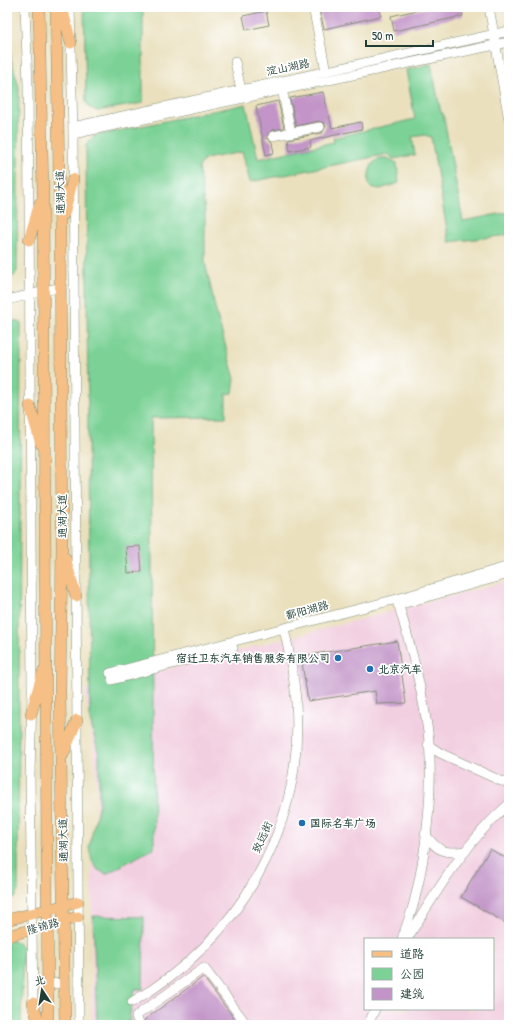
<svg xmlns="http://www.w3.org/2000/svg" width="516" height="1032" viewBox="0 0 516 1032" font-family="'Patrick Hand','LXGW WenKai TC',sans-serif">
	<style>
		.built { fill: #f2cfe0; fill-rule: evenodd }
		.green { fill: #7cd296; stroke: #4e8865 }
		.building { fill: #c294c8 }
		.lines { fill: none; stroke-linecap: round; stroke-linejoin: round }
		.minor-casing { stroke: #848e78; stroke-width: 10 }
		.major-casing { stroke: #848e78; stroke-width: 12 }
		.minor { stroke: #fff; stroke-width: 9 }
		.major { stroke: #f5bf86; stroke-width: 11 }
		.poi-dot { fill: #1f6fb2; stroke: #fff; stroke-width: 1.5 }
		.labels { text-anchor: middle; stroke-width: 3.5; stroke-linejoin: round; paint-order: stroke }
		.street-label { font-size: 11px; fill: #1f3d34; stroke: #fff }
		.poi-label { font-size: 11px; font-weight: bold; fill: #1f3d34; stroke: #fff; text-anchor: start }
	</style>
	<rect width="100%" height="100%" fill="#fff"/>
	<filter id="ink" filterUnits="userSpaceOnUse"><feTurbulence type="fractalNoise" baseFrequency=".025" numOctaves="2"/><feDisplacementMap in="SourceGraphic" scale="8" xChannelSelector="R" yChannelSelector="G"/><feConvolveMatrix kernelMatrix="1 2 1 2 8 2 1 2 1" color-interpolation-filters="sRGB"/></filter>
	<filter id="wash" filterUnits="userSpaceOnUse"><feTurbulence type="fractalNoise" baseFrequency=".012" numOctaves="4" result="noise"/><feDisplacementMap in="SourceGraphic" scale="16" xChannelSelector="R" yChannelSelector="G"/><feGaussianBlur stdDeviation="0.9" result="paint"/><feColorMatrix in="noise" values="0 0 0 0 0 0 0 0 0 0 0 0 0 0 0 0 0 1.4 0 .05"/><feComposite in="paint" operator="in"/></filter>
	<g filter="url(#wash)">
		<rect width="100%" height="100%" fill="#eae0bd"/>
		<path class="built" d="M509,581v444h-417v-173l5,-59 -3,-44 -9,-59zM365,939h128v70h-128z"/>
		<path class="green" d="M7,7h4v52l8,28 -2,184 -3,5 -7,3z
			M84,7h59v96l-46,8 -8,-4 -3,-6z
			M431,64l10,49h2l20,108 46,-9v23l-60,7 -18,-105 -6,-2 -13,2 3,18 -22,4 -5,-5 -138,28 -8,-30 -37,7 -6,8 6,45v50l12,54 18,63 -2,14 -7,1v23l-75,1 3,430 -48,26 -8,-4 -6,-9 -3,-14 10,-44v-48l-9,-35 -4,-575 8,-9 152,-32 12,55 76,-17 -1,-4 82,-19 -9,-49z
			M387,158l10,5 2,20 -19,6 -10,-2c-3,-8 -1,-23 7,-27 3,-2 7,-2 10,-2z
			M7,319l14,4 -3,568 -3,6 -8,5z
			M93,916l51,1 -1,72h-8l-6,30 3,6h-35z
			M11,941l7,1 5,6 -2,77h-14v-83z"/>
		<g id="blocks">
			<path class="building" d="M319,7h60l2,9 -57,13z
				M431,7h30l2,9 -69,15 -3,-15z
				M266,11l3,14 -23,5 -3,-14z
				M323,92l9,36 29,-6 1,7 -40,9 -12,3 1,6 -21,4 -2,-12 34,-6 4,-7 -2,-3 -5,-2 -23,5 -6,-28z
				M278,101l6,27 -12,2 -4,4 -1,4 5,4 2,11 -8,2 -10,-49z
				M140,546l2,26 -14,1 -2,-26z
				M397,641l9,62 -29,1 -2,-13 -67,10 -7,-45z
				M490,849l19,11v65l-48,-28z
				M203,977l36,48h-92l-3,-5z"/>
		</g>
	</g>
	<g filter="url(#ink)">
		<use href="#blocks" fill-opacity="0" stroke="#848e78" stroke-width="1"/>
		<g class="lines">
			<g class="minor-casing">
				<path id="minor" d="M25,7l3,78 1,121 3,488 -2,83 3,232
					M70,7l3,127 6,891
					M313,7l13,64
					M489,7l20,113
					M235,62l6,28
					M281,84l10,49
					M73,127l436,-96
					M73,134l436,-92
					M273,136l47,-9
					M7,300l54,-13
					M397,599c13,44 25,88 31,133 6,49 -1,119 -13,166 -3,14 -9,28 -13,41
					M398,605l111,-31
					M110,673l287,-74 112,-33
					M112,680l121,-32
					M428,745l12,8 61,28 8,1
					M425,834c13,18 20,20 41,17
					M407,939c30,-48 59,-98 102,-135
					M48,984l17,-1
					M132,1002c107,-62 173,-175 164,-299 -1,-25 -7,-50 -12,-75
					M140,1025l-4,-8 4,-4 64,-45 43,57
					M368,1025l7,-16"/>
			</g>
			<g class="major-casing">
				<path id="major" d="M39,7l4,188 5,830
					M56,7l4,223 2,318 -2,145 5,332
					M62,7l9,36
					M64,214l9,-35
					M29,240l11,-37
					M30,406l11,38
					M65,558l11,38
					M31,714l12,-42
					M63,755l14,-35
					M7,920l71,-18
					M7,936l71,-19
					M33,1003l6,22"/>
			</g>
			<use href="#minor" class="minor"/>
			<use href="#major" class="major"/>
		</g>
	</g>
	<g class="poi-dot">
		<circle cx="338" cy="658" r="4"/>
		<circle cx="370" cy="669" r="4"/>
		<circle cx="302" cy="823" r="4"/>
	</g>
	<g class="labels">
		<g class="street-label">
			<text transform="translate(288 67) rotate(-12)" y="4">淀山湖路</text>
			<text transform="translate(60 192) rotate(-91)" y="4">通湖大道</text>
			<text transform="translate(62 516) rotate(-90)" y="4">通湖大道</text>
			<text transform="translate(307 610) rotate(-15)" y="4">鄱阳湖路</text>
			<text transform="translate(262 837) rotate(-66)" y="4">致远街</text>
			<text transform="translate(63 840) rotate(-91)" y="4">通湖大道</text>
			<text transform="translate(43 926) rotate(-15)" y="4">隆锦路</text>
		</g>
		<g class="poi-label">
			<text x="330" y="662" text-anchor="end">宿迁卫东汽车销售服务有限公司</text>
			<text x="378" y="673">北京汽车</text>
			<text x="310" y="827">国际名车广场</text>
		</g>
	</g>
	<rect width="516" height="1032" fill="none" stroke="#fff" stroke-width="24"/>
	<rect x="364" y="938" width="130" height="72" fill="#ffffff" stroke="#a5b1ae"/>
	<rect x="372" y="951" width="20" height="6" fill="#f5bf86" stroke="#a5b1ae"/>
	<text x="400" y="958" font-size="12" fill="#1f3d34">道路</text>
	<rect x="372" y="968" width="20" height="12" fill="#7cd296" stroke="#a5b1ae"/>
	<text x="400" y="978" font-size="12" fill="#1f3d34">公园</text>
	<rect x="372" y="988" width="20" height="12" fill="#c294c8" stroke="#a5b1ae"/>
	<text x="400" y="998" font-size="12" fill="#1f3d34">建筑</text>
	<g transform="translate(42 990) rotate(348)" stroke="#ffffff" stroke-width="3" paint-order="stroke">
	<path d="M0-3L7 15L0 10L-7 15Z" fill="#1f3d34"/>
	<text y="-6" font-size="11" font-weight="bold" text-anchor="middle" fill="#1f3d34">北</text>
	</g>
	<path d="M366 40v6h67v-6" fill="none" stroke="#1f3d34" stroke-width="2"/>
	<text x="372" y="40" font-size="12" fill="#1f3d34" stroke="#ffffff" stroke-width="3" paint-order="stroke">50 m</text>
</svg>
